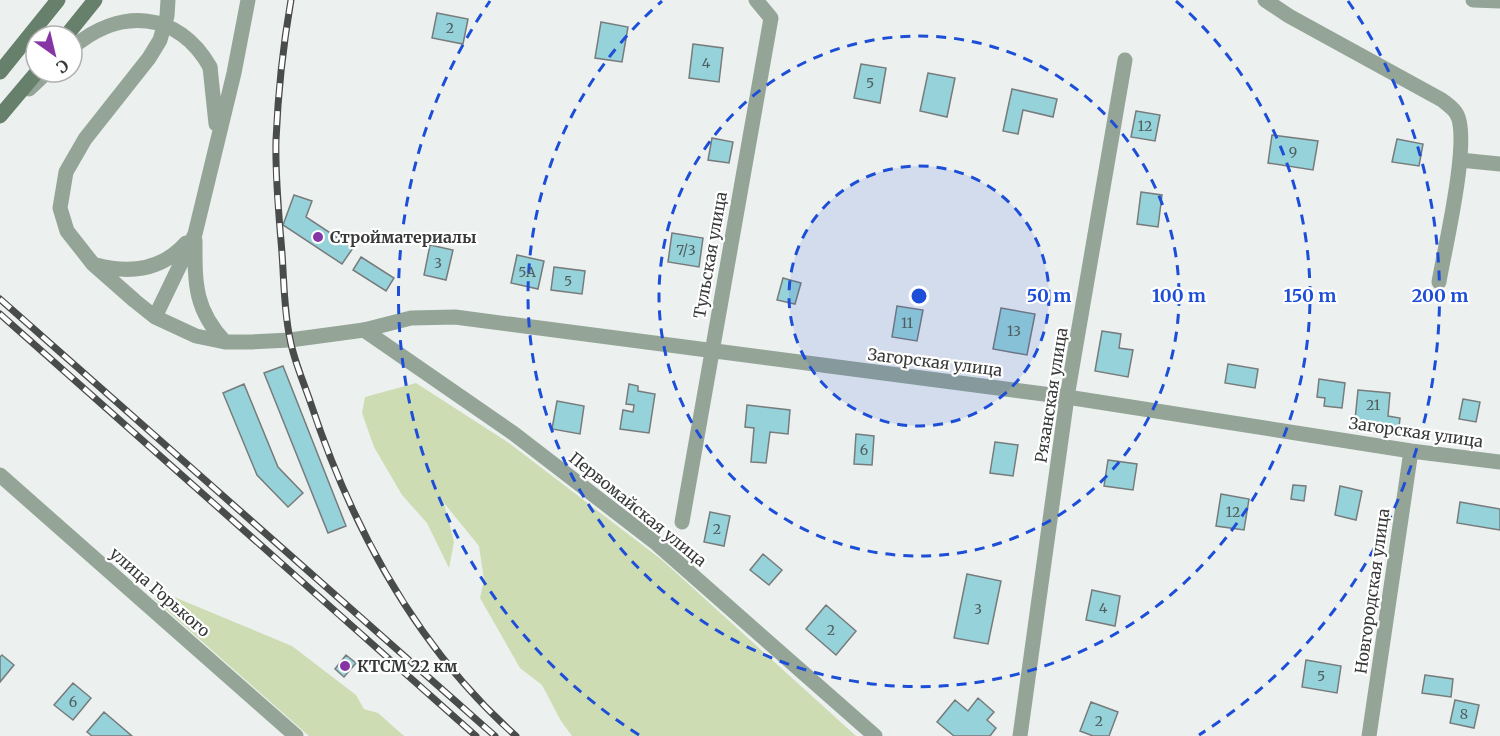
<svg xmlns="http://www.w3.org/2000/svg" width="1500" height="736" viewBox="0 0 1500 736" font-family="Merriweather,serif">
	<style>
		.green { fill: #cddcb2 }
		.building { fill: #96d2d9; stroke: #777b7c; stroke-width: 1.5 }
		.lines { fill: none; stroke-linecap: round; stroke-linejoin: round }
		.minor { stroke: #94a597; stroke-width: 15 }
		.tertiary { stroke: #94a597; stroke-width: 15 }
		.secondary { stroke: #67806c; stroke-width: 15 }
		.rail-casing { stroke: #4a4c4b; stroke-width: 7 }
		.rail { stroke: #fff; stroke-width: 4.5; stroke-dasharray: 14; stroke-linecap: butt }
		.tertiary-bridge { stroke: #94a597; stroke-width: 15 }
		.ring { fill: none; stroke: #1d4ed8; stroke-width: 3; stroke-dasharray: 10 8 }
		.poi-dot { fill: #8635a5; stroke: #fff; stroke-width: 2 }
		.labels { text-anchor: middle; stroke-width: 4.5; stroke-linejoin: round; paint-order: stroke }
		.number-label { font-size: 14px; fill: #4f5f60 }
		.poi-label { font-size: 16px; font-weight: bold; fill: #373938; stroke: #fff; text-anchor: start }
		.street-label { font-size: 16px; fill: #373938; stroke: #fff }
		.centre { fill: #1d4ed8; stroke: #fff; stroke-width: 3 }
		.ring-label { font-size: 18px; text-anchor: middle; font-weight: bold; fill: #1d4ed8; stroke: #fff; stroke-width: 4.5; stroke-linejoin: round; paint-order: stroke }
	</style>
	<rect width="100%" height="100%" fill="#ecf1f0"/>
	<path class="green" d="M416,383l93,60 153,117 194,176h-284l-11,-15 -19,-36 -22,-17 -40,-70 4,-18 -5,-34 -35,-43 10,39 -5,26 -22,-45 -25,-28 -28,-48 -12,-34 3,-16z
		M162,592l130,54 64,49 8,14 14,4 26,23h-95l-155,-137z"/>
	<path class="building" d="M437,13l31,6 -5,25 -31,-6z
		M601,22l27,5 -6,35 -27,-4z
		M693,44l30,4 -4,34 -30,-4z
		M861,64l25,4 -6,35 -26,-5z
		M928,73l27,5 -8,39 -27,-6z
		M1012,89l45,10 -4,18 -30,-7 -5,24 -15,-3z
		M1136,111l24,4 -5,26 -24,-4z
		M1272,135l46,6 -5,29 -45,-7z
		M712,138l21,4 -4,21 -21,-3z
		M1397,139l26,5 -4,22 -27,-4z
		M1141,192l21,3 -4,32 -21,-3z
		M294,195l18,6 -6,16 47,31 -11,16 -59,-39z
		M672,233l31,5 -4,29 -31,-5z
		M430,245l23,5 -7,30 -22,-5z
		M517,255l27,6 -6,28 -27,-6z
		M361,257l33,21 -8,13 -33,-21z
		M554,267l31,4 -3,23 -31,-4z
		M783,278l18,5 -6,21 -18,-4z
		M897,306l26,4 -6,31 -25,-4z
		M1001,308l34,6 -8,41 -34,-6z
		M1102,331l19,3 -2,14 14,2 -5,27 -33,-6z
		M1228,364l30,5 -3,19 -30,-5z
		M283,366l63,160 -18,7 -64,-160z
		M1319,379l26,4 -3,25 -18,-2 1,-8 -8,-1z
		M244,384l34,83 25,26 -15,14 -31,-32 -34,-82z
		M629,384l9,2v5l17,3 -6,39 -29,-4 3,-19 10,2 1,-7 -8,-1z
		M1358,390l32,3 -2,23 12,2 -2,17 -44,-5z
		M1463,399l17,3 -4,20 -17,-3z
		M557,401l27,5 -4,28 -28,-5z
		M747,405l43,5 -2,24 -18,-2 -4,31 -15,-1 3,-34 -9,-1z
		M856,434l18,2 -2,29 -18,-1z
		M995,442l23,3 -5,31 -23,-3z
		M1108,460l29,4 -4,26 -29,-4z
		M1293,485l13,1 -2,15 -13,-2z
		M1340,486l22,5 -6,29 -21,-5z
		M1221,494l28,5 -5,31 -28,-4z
		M1460,502l40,7v21l-43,-7z
		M710,512l20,4 -6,30 -20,-4z
		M763,554l19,16 -13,15 -19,-15z
		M967,574l34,7 -13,63 -34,-6z
		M1092,590l28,6 -5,30 -29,-6z
		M826,605l30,26 -20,24 -30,-26z
		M2,655l12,10 -14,17v-25z
		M346,655l10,8 -12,14 -9,-8z
		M1306,660l35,6 -4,27 -35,-6z
		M1425,675l28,4 -2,18 -29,-4z
		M73,683l18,15 -18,22 -19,-15z
		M978,698l16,14 -7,8 9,8 -6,8h-36l-17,-14 18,-22 13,11z
		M1455,700l24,5 -5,23 -24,-5z
		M1091,702l27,10 -9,24h-16l-13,-5z
		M104,712l28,24h-40l-5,-4z"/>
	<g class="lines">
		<path class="minor" d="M1265,0l24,16 153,84c5,4 11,8 14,13 16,23 -12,138 -17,169
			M1460,160l40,4
			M364,330l47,-12 44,-1 612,80 344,54 89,11
			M682,522l89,-504 -15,-18
			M1020,736l47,-339 58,-337
			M1369,736l42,-285"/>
		<path class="tertiary" d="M168,0l-1,16 -7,24 -11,18 -64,81 -19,33 -6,36 7,23 26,33 42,37 20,16 41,19 29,6h26l39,-2 74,-10 149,103 143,110 219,193
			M1473,0l27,1
			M210,67l6,57
			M29,89l18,-17
			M195,240c0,43 -1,69 30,102
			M96,265c34,9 66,5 90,-22
			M155,317l40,-83 39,-161 14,-73
			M0,475l296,261"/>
		<path class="secondary" d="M66,36l29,-36
			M0,72l58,-72
			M0,116l37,-44"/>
		<g class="rail-casing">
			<path id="rail" d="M291,0c-8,46 -13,93 -15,140 -1,37 3,76 6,113 2,28 2,58 8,86 4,22 14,44 21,65 41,123 106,244 205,332
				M0,299l495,437
				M0,314l476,422"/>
		</g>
		<use href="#rail" class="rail"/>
		<path class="tertiary-bridge" d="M72,48c48,-41 106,-37 138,19"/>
	</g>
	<circle cx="919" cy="296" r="130" fill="#1d4ed8" fill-opacity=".12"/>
	<g class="ring">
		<circle cx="919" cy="296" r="130"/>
		<circle cx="919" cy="296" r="260"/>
		<path d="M1176 1A391 391 0 1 1 662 1"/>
		<path d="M639 735A521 521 0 0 1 490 1M1348 1A521 521 0 0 1 1199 735"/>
	</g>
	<g class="poi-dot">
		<circle cx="318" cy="237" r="6"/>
		<circle cx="345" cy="666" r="6"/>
	</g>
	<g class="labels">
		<g class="number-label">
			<text x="450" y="33">2</text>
			<text x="706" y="68">4</text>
			<text x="870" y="88">5</text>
			<text x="1145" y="131">12</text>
			<text x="1293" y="157">9</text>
			<text x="686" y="255">7/3</text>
			<text x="438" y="268">3</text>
			<text x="527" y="277">5А</text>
			<text x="568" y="286">5</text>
			<text x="907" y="328">11</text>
			<text x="1014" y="336">13</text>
			<text x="1373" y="410">21</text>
			<text x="864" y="455">6</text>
			<text x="1233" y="517">12</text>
			<text x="717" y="534">2</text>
			<text x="1103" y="613">4</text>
			<text x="978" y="614">3</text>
			<text x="831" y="635">2</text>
			<text x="1321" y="681">5</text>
			<text x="73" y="707">6</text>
			<text x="1464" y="719">8</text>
			<text x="1099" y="726">2</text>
		</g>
		<g class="poi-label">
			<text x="330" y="243">Стройматериалы</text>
			<text x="357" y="672">КТСМ 22 км</text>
		</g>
		<g class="street-label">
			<text transform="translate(710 255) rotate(-80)" y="6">Тульская улица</text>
			<text transform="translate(935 362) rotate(7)" y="6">Загорская улица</text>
			<text transform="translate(1051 395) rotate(-81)" y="6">Рязанская улица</text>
			<text transform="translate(1416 432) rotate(8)" y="6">Загорская улица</text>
			<text transform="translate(638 509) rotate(39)" y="6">Первомайская улица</text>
			<text transform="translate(1372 591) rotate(-82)" y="6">Новгородская улица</text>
			<text transform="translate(160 592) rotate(41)" y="6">улица Горького</text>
		</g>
	</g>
	<circle cx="919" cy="296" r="9" class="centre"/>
	<g class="ring-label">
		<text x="1049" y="302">50 m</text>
		<text x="1179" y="302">100 m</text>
		<text x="1310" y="302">150 m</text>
		<text x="1440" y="302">200 m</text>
	</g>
	<g transform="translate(54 54) rotate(146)"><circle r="28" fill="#ffffff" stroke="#afb0af" stroke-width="1.5"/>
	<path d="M0-4.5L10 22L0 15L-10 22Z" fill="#8635a5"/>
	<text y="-9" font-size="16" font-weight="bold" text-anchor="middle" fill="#373938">С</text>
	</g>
</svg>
